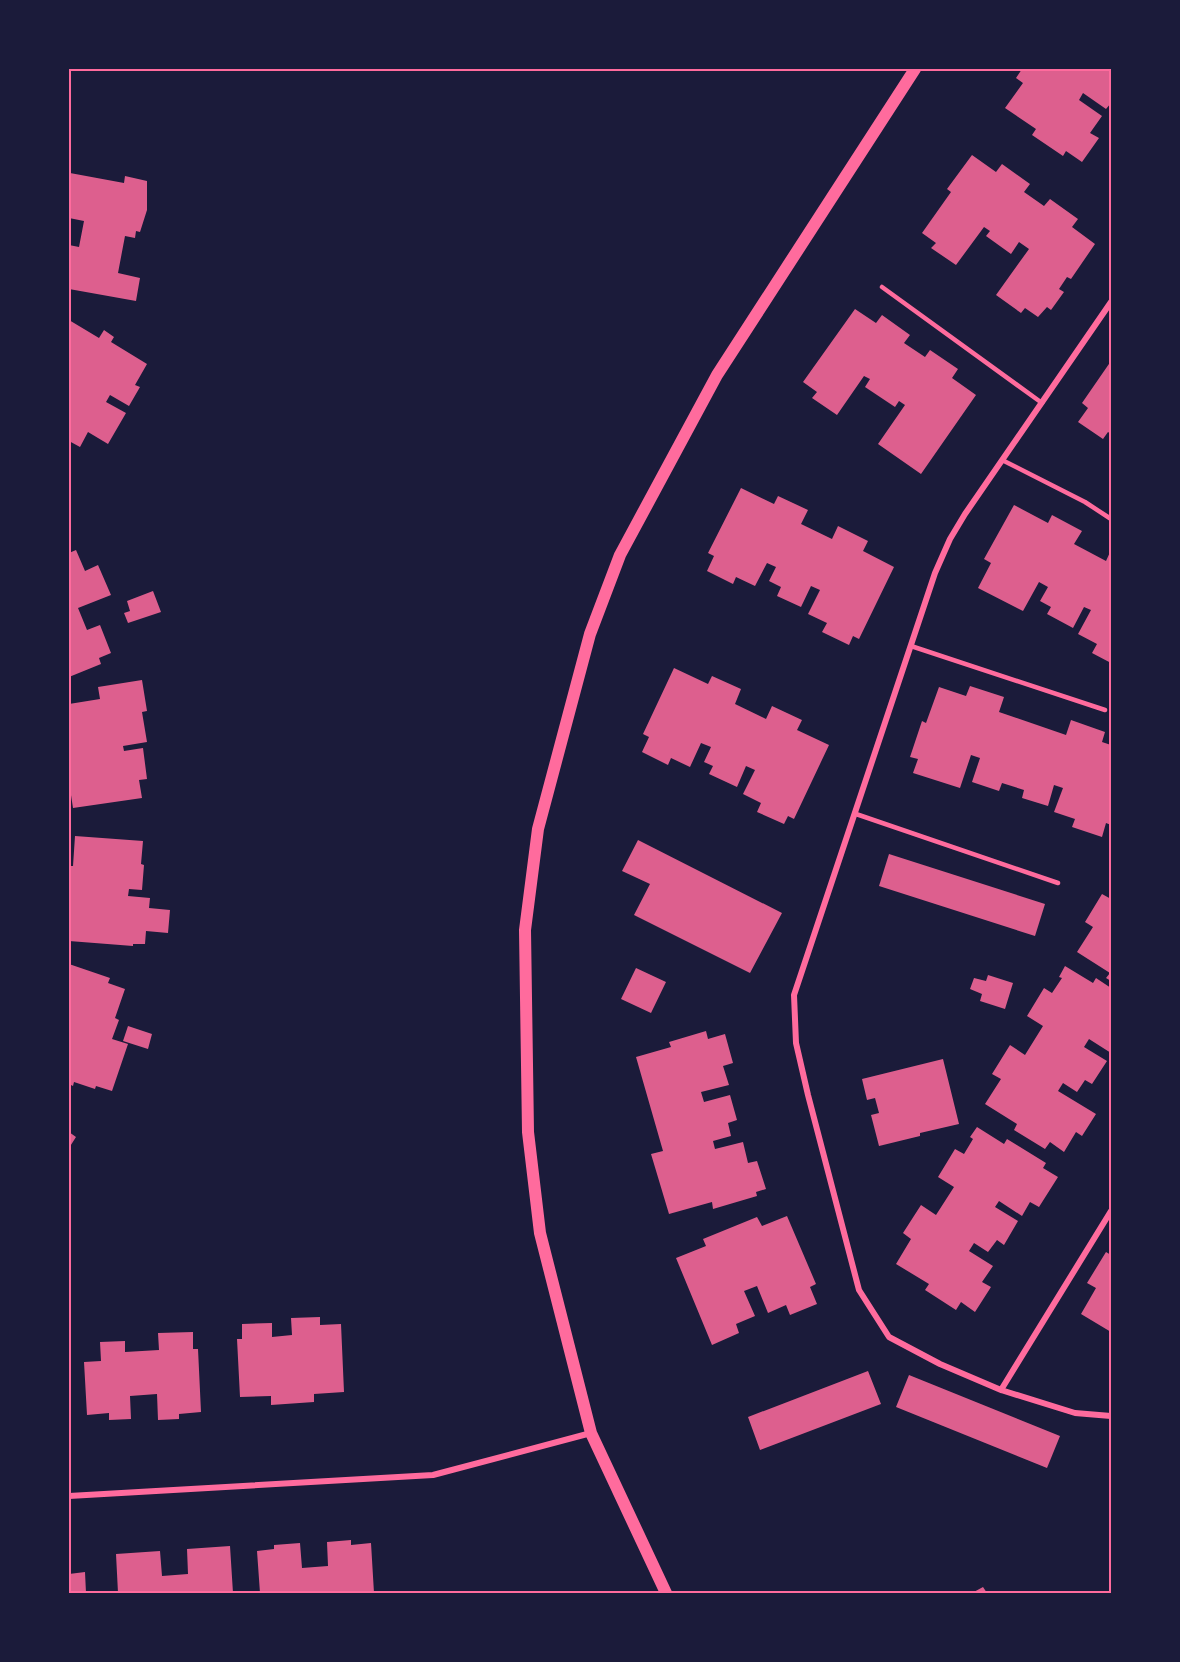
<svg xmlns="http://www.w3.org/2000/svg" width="1180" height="1662" viewBox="0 0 1180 1662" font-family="'Space Grotesk',sans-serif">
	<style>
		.building { fill: #dd5f8e }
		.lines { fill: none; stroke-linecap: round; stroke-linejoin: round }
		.service { stroke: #ff6b9d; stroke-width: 4.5 }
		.minor { stroke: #ff6b9d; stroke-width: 6 }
		.secondary { stroke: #ff6b9d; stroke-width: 12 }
		.neatline { fill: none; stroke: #ff6b9d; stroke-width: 2 }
	</style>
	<rect width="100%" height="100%" fill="#1b1b3a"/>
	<path class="building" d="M1022,69h89v34l-5,6 -23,-16 -4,7 23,16 -12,17 9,5 -17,24 -16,-11 -3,5 -31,-21 4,-6 -31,-21 18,-25 -7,-5z
		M972,155l24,17 6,-8 28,20 -6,8 20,14 6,-7 28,20 -6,8 23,17 -24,35 -4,-2 -8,12 5,3 -13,18 -4,-3 -9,10 -13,-9 -4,5 -25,-18 33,-46 -10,-7 -8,12 -25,-18 4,-5 -6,-4 -28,38 -25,-17 5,-5 -14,-10 29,-41 -4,-3z
		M70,173l54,10 1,-7 22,5v29l-7,22 -4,-1 -1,7 -10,-2 -7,37 22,5 -4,23 -67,-12v-44l10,2 5,-26 -15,-3z
		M855,309l21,14 6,-8 28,20 -6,8 21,14 5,-7 28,19 -6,9 24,17 -55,79 -43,-30 27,-39 -6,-4 -4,6 -30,-20 5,-8 -6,-3 -27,39 -25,-17 5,-6 -14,-10z
		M69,320l30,18 5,-8 10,7 -3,5 36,22 -12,21 5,2 -11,19 -19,-11 -4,7 20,11 -18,31 -20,-12 -8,15 -11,-6z
		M1111,361v73l-3,-2 -5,7 -25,-17 10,-14 -6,-5z
		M741,488l33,16 4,-8 30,14 -7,14 31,15 6,-13 30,15 -5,10 31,16 -35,72 -6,-3 -4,9 -27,-13 5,-9 -19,-9 12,-24 -9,-4 -10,21 -24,-11 4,-9 -12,-6 7,-14 -9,-4 -12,23 -19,-9 -3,7 -26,-13 7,-15 -6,-3z
		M1014,505l34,18 4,-8 30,16 -8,13 32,17 5,-11v113l-19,-10 5,-9 -19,-10 13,-24 -7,-3 -11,21 -26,-14 4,-7 -11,-6 8,-14 -9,-5 -16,29 -45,-23 13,-25 -7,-4z
		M76,550l9,21 13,-6 13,30 -33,13 9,22 13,-5 11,28 -12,5 2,6 -32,13v-124z
		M153,591l8,21 -33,11 -4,-10 6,-2 -3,-10z
		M674,668l34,16 4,-8 29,13 -6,15 31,15 6,-13 30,14 -5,10 32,15 -35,74 -6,-3 -4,8 -27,-12 4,-9 -18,-9 12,-24 -9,-4 -9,21 -28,-13 4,-8 -9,-4 7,-15 -10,-4 -11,24 -19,-9 -3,7 -26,-13 7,-15 -6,-3z
		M142,680l5,31 -5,1 5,30 -24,4 1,5 19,-3 4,31 -8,1 3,18 -69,10 -4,-26v-78l31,-5 -2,-12z
		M970,686l34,11 -5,15 67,23 5,-15 34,12 -3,10 9,3v80l-5,-2 -4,14 -30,-10 3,-8 -21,-7 9,-24 -9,-3 -6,21 -26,-8 2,-8 -22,-7 -3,8 -27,-9 8,-24 -9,-3 -11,33 -47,-15 5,-14 -8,-2 12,-36 4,2 13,-36 27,9z
		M75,836l68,5 -2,23 3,1 -2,25 -13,-1 -1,7 22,2 -1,10 21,2 -2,23 -22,-2 -1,13h-12v2l-64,-5v-75h4z
		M638,840l144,73 -32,60 -116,-58 16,-31 -28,-13z
		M889,854l156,50 -10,32 -156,-50z
		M1102,894l9,5v82l-5,-3 4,-5 -33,-21 16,-25 -8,-5z
		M69,964l41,14 -2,5 17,6 -10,29 4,2 -7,19 16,5 -16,47 -16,-5 -1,3 -21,-7 -1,4 -4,-2z
		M1065,966l28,17 3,-5 15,10v65l-22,-14 -5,8 23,14 -15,23 -7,-4 -8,12 -14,-9 -5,8 38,23 -14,22 -6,-4 -12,20 -14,-10 -5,7 -31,-19 3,-6 -32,-20 16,-25 -9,-5 18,-29 15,10 18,-29 -16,-10 17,-28 8,5 10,-15 -3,-1z
		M636,968l30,14 -15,31 -30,-14z
		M988,975l25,8 -8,26 -25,-8 2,-7 -12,-5 4,-11 12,3z
		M128,1026l24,8 -4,15 -25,-8z
		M706,1031l2,8 17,-5 8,29 -10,3 6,19 -28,7 3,10 26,-7 7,25 -9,3 3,13 -18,5 2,8 28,-7 5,21 9,-2 9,28 -10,3 1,4 -44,13 -1,-7 -43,12 -18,-60 12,-3 -27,-94 35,-10 -2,-5z
		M943,1059l16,65 -39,9v3l-41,10 -8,-31 8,-2 -4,-15 -8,2 -5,-21z
		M977,1127l27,17 3,-5 39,24 -3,5 15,9 -19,30 -9,-5 -8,14 -23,-15 -4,6 23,14 -14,24 -7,-5 -9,12 -14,-9 -5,8 24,15 -11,16 9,5 -16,25 -14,-10 -5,8 -31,-20 4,-6 -33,-20 15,-25 -8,-6 18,-28 15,10 18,-28 -16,-10 17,-28 9,5 9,-15 -3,-2z
		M69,1132l7,5 -7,11z
		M787,1216l29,68 -6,3 7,17 -27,11 -4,-10 -18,8 -11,-27 -13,5 11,25 -19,8 3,9 -27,12 -36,-87 30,-12 -3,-7 54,-22 5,9z
		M1106,1252l5,3v77l-30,-18 15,-26 -9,-5z
		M320,1317v8l21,-1 3,68 -30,2v8l-43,3v-9l-31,1 -3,-58h5v-15l30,-1v14l20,-2 -1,-17z
		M193,1332v17h5l3,63 -22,2v5l-21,1 -1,-26 -27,2 1,23 -22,1v-7l-22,2 -3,-53 17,-1 -1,-19 25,-1v11l34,-2 -1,-17z
		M868,1371l13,33 -121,46 -12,-33z
		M909,1375l151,61 -13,32 -151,-61z
		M351,1540v5l20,-2 3,50h-114l-3,-42 17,-2v-4l26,-2 2,25 26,-2 -1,-24z
		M230,1546l3,47h-115l-2,-39 44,-3 2,25 26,-2 -1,-25z
		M85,1572l1,21h-17v-19z
		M983,1587l4,6h-15z"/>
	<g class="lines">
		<path class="service" d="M882,287l160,116
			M1002,460l83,42 26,17
			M911,646l194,64
			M856,814l202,69"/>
		<path class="minor" d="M1111,302l-146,212 -15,25 -15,34 -141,422 2,48 12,52 51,195 30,47 51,27 61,26 74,23 36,3
			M1001,1390l110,-179
			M69,1496l364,-21 158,-42"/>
		<path class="secondary" d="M666,1593l-75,-160 -51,-200 -12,-101 -3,-202 13,-101 52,-195 30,-79 97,-180 198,-306"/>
	</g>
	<rect width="1180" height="1662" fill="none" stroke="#1b1b3a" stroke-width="141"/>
	<rect x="70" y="70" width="1040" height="1522" class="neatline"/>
</svg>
